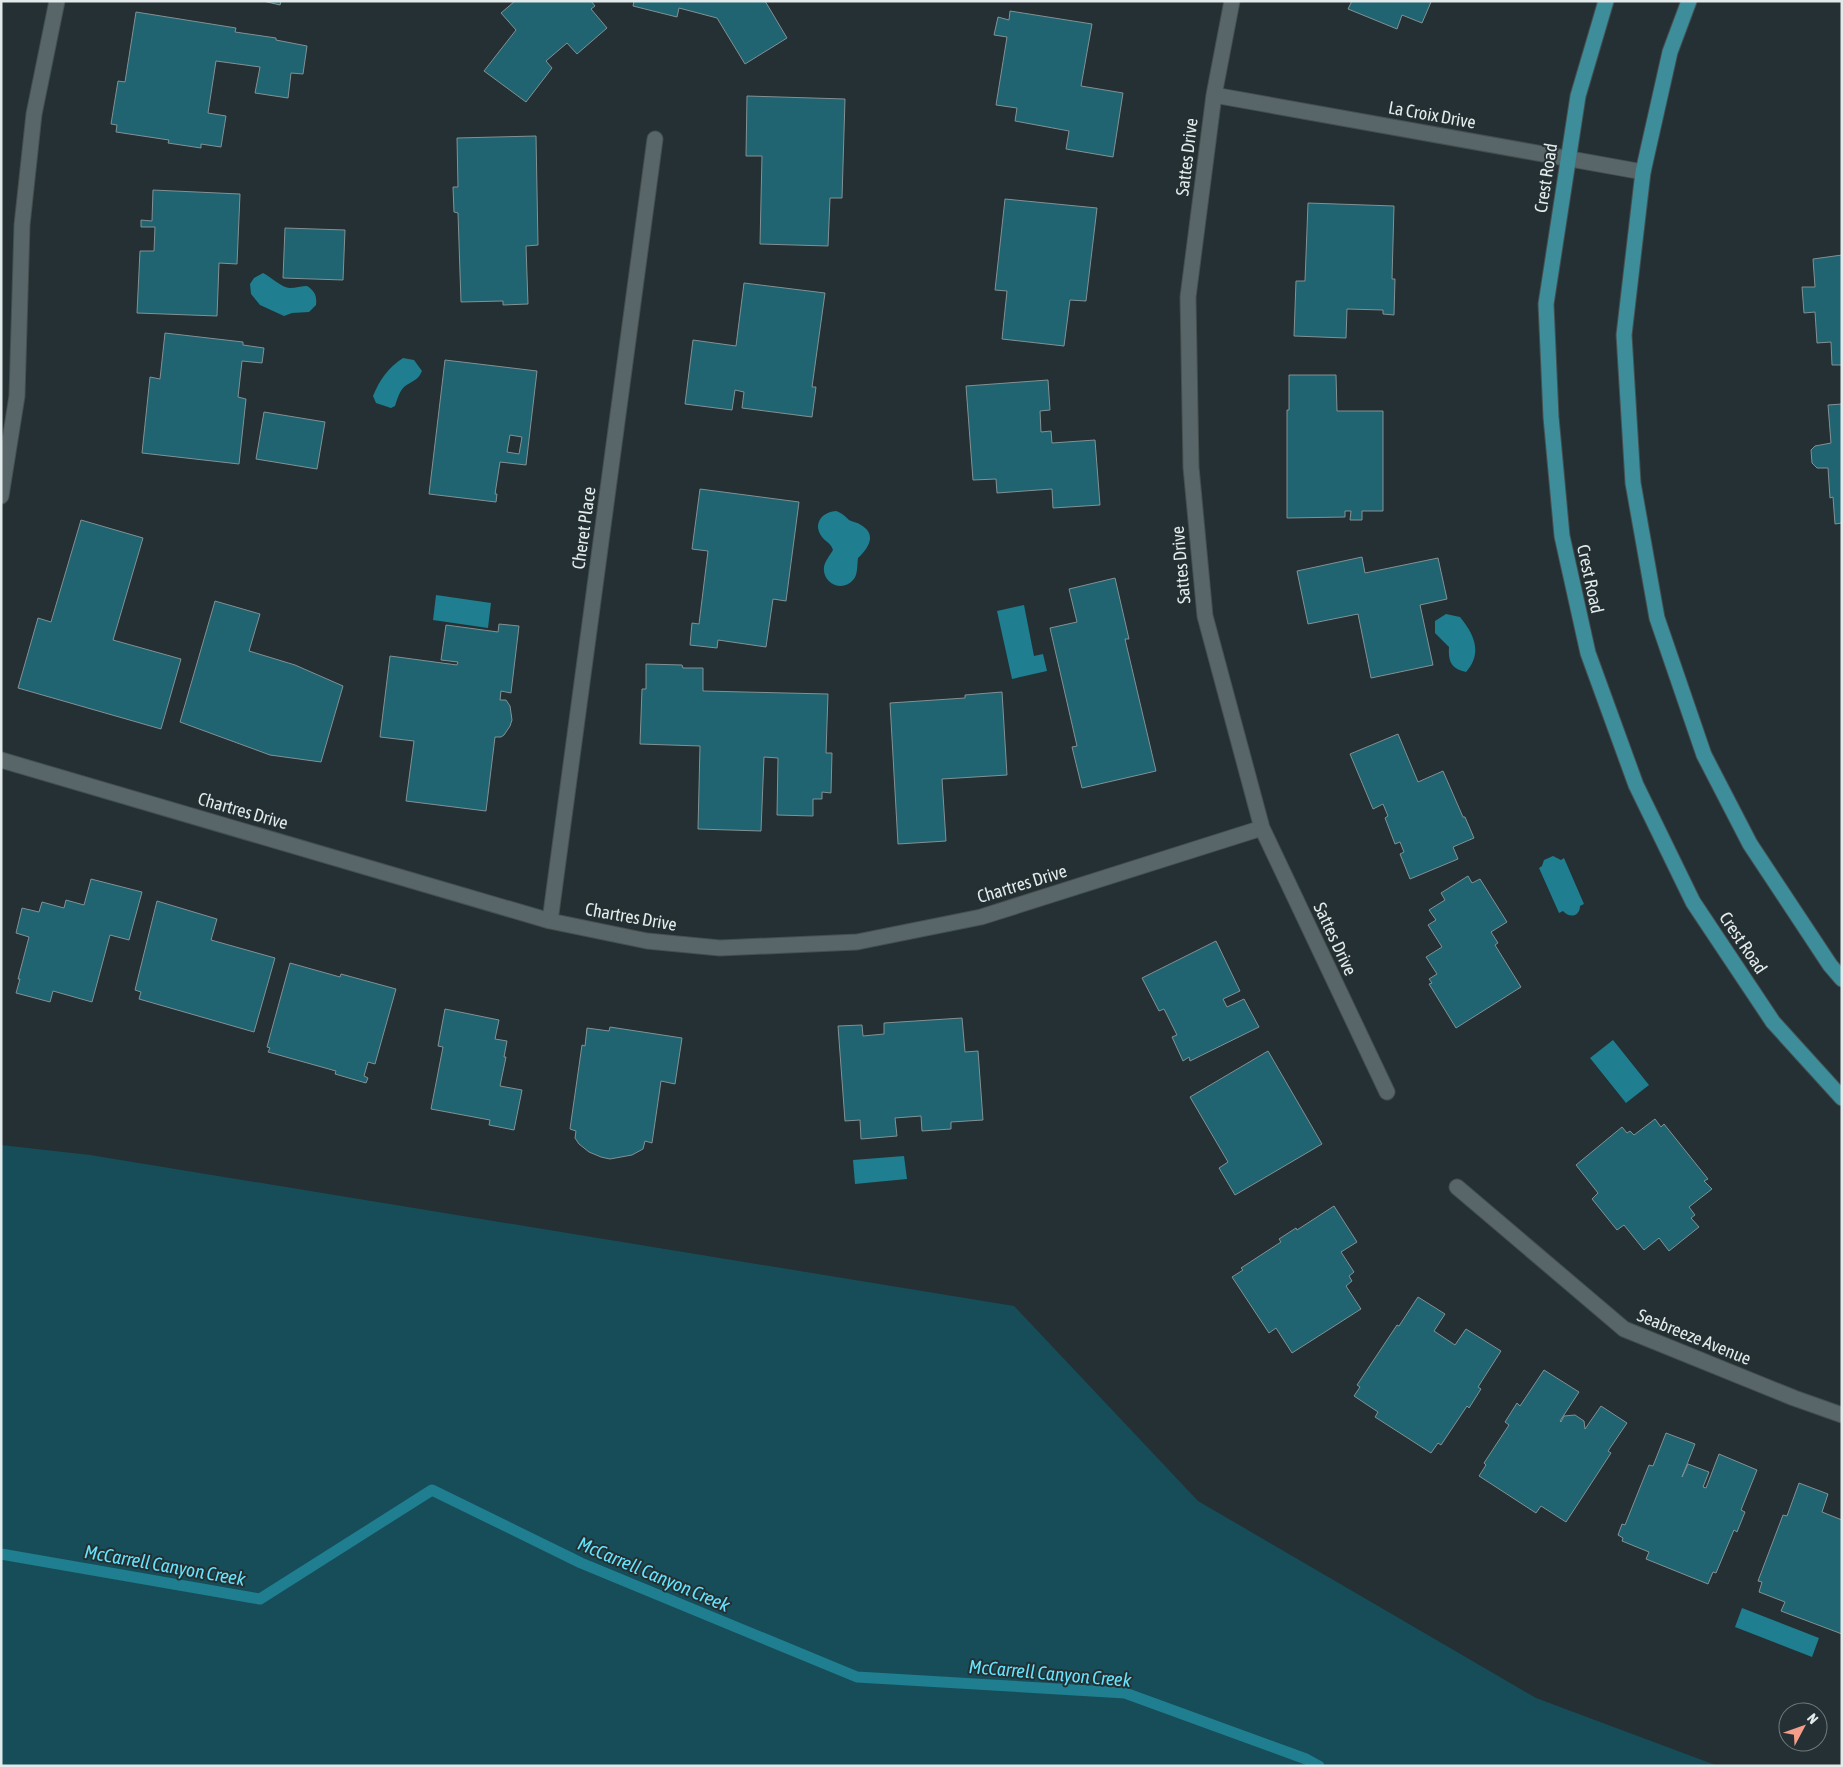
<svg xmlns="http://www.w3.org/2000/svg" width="1843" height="1767" viewBox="0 0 1843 1767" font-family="'Asap Condensed',sans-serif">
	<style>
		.green { fill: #174d58 }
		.water { fill: #1f7e8f }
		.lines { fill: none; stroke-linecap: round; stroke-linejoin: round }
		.stream { stroke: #1f7e8f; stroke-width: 11 }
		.building { fill: #206471; stroke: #829194; fill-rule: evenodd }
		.minor-casing { stroke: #444f50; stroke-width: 17 }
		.major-casing { stroke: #444f50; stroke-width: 17 }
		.minor { stroke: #586669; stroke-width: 15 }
		.major { stroke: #3d8d9b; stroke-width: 15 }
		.labels { text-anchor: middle; stroke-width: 4; stroke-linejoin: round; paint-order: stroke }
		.street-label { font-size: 18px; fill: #e2eaeb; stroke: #243033 }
		.water-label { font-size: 19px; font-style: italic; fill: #66e5fe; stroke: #243033 }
	</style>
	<rect width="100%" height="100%" fill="#243033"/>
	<path class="green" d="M1,1145l89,10 924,151 184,195 338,197 182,68h-1717z"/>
	<path class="water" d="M263,273c8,4 19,15 27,15 5,0 12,-2 17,-2 8,5 10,10 9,19l-7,7 -17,1 -8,3 -24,-11 -9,-11 -1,-10 4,-6z
		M403,358l11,2 8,11c-4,10 -11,10 -18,16 -5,5 -7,13 -9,19l-4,2 -15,-5 -3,-7c7,-17 15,-28 30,-38z
		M836,511c6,2 9,5 13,9 4,2 8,2 12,5 16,9 8,23 -3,33 -1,7 0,17 -5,22 -11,13 -31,3 -29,-13 1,-6 6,-12 9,-17 -2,-7 -7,-8 -11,-13 -10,-13 0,-25 14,-26z
		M436,595l55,8 -3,25 -55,-8z
		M1024,605l10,51 9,-2 4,17 -35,8 -15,-68z
		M1446,614l14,3c14,17 23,36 6,55 -15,-3 -18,-11 -17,-25l-14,-14v-12z
		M1553,856l8,4 3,-2 20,46 -4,2c0,10 -10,13 -17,5l-4,2 -20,-45 3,-2 2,-6z
		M1613,1040l36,45 -23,18 -36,-45z
		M904,1156l3,23 -52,5 -2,-24z
		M1742,1608l77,30 -7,19 -77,-30z"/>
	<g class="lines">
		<path class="stream" d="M1,1554l259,45 172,-109 149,73 276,114 268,16 181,66 13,7"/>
	</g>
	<path class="building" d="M263,1h18l-1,4z
		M515,1h76l4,5 -4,3 16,19 -30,26 -10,-11 -21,18 6,7 -26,34 -42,-31 32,-41 -15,-17z
		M634,1h131l22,37 -42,26 -28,-46 -38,-10 -2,9 -44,-11z
		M1352,1h78l1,1 -9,21 -20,-8 -5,14 -49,-20z
		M1010,11l82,13 -11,62 42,7 -10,64 -47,-8 3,-18 -54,-10 2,-13 -21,-3 11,-68 -13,-2 4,-18 11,3z
		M136,12l100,16 -1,4 41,6v2l31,6 -4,28 -12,-1 -3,25 -33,-5 5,-26 -44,-6 -8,52 18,3 -5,31 -20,-3v4l-33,-5 1,-3 -53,-8 1,-7 -6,-1 7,-43 7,1z
		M747,96l98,3 -3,99h-12l-2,48 -68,-2 2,-88h-16z
		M536,136l2,109 -12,1 2,58 -25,1v-4l-42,1 -3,-89 -4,-1 -1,-25h5l-1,-49z
		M153,190l87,4 -3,70 -18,-1 -2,53 -80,-3 3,-62h14l1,-24h-14v-7l11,1z
		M1005,199l92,9 -11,93 -16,-1 -6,46 -62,-7 5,-48 -12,-1z
		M1308,203l86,3 -2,73h3l-1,36 -11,-1v-4l-36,-1 -1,29 -52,-2 2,-55h9z
		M285,228l60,2 -2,50 -60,-2z
		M1842,255v110h-10l-1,-23 -14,1 -2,-31 -11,1 -2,-26h13l-2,-28z
		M744,283l81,10 -13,94h4l-4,30 -70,-9 2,-16 -9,-2 -3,20 -47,-6 8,-64 43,6z
		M165,333l78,9v3l21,3 -2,15 -20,-2 -4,36 8,2 -7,65 -97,-11 8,-76 10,2z
		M445,360l92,11 -11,94 -26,-3 -5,32h2l-1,8 -67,-8zM510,435l12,2 -3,17 -12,-2z
		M1289,375h47l1,36h46v100h-21v9h-12l1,-9h-6v6l-58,1v-108h2z
		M1048,380l2,30 -10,1 1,21 10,-1 1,12 43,-3 5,65 -47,3 -1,-19 -55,4 -1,-14 -23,1 -7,-94z
		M1842,404v119l-7,1 -2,-27 -3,1 -2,-30h-11l-5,-5 -1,-13 4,-4 16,-3 -3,-38z
		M264,412l61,10 -8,47 -61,-10z
		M700,489l99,13 -13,99 -13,-2 -7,48 -48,-7 -1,8 -27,-3 2,-22 7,1 9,-73 -16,-2z
		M81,520l62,18 -30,102 68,19 -20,70 -143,-41 20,-70 13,4z
		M1362,557l3,16 73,-15 9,41 -27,6 13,60 -62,13 -13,-64 -50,10 -11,-53z
		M1115,578l14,61h-4l31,132 -74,17 -10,-41 5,-1 -27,-118 27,-6 -8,-33z
		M215,601l45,13 -11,37 46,14 48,21 -22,76 -51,-7 -90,-33z
		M499,624l20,2 -8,67 -10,-2 -1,9h6l4,6 2,14 -2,6 -6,9 -3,2h-6l-9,74 -80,-10 8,-60 -34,-4 10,-81 67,9 1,-3 -17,-2 5,-35 52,7z
		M646,664l36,1 1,3h20v23l125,3 -2,59h6l-1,40 -9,-1v7h-9v17l-36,-1 1,-57 -14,-1 -3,74 -63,-2 2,-83 -60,-2 2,-55h4z
		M1002,692l5,83 -65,4 4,62 -48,3 -8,-141 75,-5v-3z
		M1398,734l20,48 25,-11 20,46h2l9,21 -21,9 5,12 -48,20 -10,-25 4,-2 -4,-10 -5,2 -10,-26 3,-2 -5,-12 -10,5 -23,-55z
		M1468,876l4,7 8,-4 27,43 -16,10 7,11 -3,2 26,42 -65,41 -27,-44 3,-1 -3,-4 8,-5 -11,-17 16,-10 -14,-22 8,-5 -7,-10 16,-10 -4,-7z
		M91,879l51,13 -13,48 -19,-5 -18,67 -39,-11 -3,11 -34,-9 4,-14h-2l11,-42 -13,-4 6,-25 17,4 3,-10 22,6 2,-8 18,5z
		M157,901l60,18 -6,21 64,18 -21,74 -115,-33 2,-7 -6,-2z
		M1216,941l24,50 -17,8 4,8 17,-8 15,28 -69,34 -1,-4 -6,4 -11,-24 5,-2 -13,-26 -5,2 -17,-33z
		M290,963l50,14 1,-3 55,15 -21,75 -7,-2 -4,14 4,2 -2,5 -31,-9 1,-3 -68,-19 2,-4 -3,-1z
		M445,1009l54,11 -4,19 12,2 -3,16h2l-6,29 22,4 -8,40 -25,-5 1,-5 -59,-11 12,-62 -5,-1z
		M962,1018l3,34 13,-1 5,69 -32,2v7l-29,2 -1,-15 -26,2 2,18 -36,3 -1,-19 -15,1 -7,-95 24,-1 1,11 21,-2v-11z
		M610,1027l72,11 -7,46 -14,-3 -9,62 -7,-2 -2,8 -11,6 -22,4 -9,-2 -12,-5 -10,-8 -4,-6 1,-7 -6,-2 12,-84 3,1 2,-18 22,3z
		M1268,1051l54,93 -87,51 -16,-27 9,-6 -38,-65z
		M1655,1119l6,8 3,-3 44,55 -4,2 8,8 -23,18 6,8 -4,3 8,9 -30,24 -10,-13 -15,12 -20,-25 -7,5 -25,-31 6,-6 -22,-28 46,-38 5,6 3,-2 4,4z
		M1334,1206l23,36 -16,10 13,20 -5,4 3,5 -6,5 15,23 -69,44 -16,-25 -7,5 -37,-56 11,-7 -2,-2 40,-26 -2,-3 17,-11 1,2z
		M1418,1297l27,17 -11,17 21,14 11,-16 35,22 -23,36 3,2 -12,19 -2,-2 -26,39 -3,-2 -7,10 -56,-36 3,-5 -24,-16 6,-9 -3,-2 40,-60 2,1z
		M1544,1370l35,22 -19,29 1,1 3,-6 11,-1 9,6 1,8 16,-23 26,17 -19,28 3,2 -45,69 -25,-16 -5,7 -57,-37 7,-11 -2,-2 25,-38 -4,-3 12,-19 3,3z
		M1666,1433l29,11 -13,33 6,-13 21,8 -6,15 3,1 13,-34 38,16 -16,40 4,2 -8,20 -3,-2 -18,43 -3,-1 -5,12 -62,-25 3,-7 -27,-11 1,-3 -5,-3 4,-11 3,1 24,-60 4,1z
		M1799,1483l29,11 -6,18 20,8v114l-61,-23 4,-9 -26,-10 3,-10 -4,-1 25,-66 4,1z"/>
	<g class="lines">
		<g class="minor-casing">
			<path id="minor" d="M1232,1l-18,94 -26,202 3,170 14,149 57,212 125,264
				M1214,95l429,77
				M1,496l16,-100 5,-171 12,-111 23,-113
				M1,760l549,161 97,20 73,7 137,-6 124,-25 281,-89
				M550,921l105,-782
				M1457,1187l167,142 170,69 48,17"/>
		</g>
		<g class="major-casing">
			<path id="major" d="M1606,1l-28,95 -32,208 5,113 11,119 26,117 48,132 57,117 80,120 69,76
				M1689,1l-19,51 -27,120 -19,163 9,148 24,135 47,137 46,89 80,121 12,14"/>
		</g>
		<use href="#minor" class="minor"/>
		<use href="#major" class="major"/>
	</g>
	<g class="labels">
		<g class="street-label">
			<text transform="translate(1432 115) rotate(10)" y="6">La Croix Drive</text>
			<text transform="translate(1187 157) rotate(-83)" y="6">Sattes Drive</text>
			<text transform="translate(1546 178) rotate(-81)" y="6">Crest Road</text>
			<text transform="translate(584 528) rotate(-82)" y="6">Cheret Place</text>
			<text transform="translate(1181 565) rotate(-95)" y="6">Sattes Drive</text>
			<text transform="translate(1590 579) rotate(78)" y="6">Crest Road</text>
			<text transform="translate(243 811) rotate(16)" y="6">Chartres Drive</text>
			<text transform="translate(1022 884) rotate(-17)" y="6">Chartres Drive</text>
			<text transform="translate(631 917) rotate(10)" y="6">Chartres Drive</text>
			<text transform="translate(1335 939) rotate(65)" y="6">Sattes Drive</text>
			<text transform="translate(1743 943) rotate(56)" y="6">Crest Road</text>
			<text transform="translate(1694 1337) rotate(22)" y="6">Seabreeze Avenue</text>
		</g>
		<g class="water-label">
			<text transform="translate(165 1565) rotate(10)" y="7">McCarrell Canyon Creek</text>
			<text transform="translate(654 1574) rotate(23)" y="7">McCarrell Canyon Creek</text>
			<text transform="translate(1050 1673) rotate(5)" y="7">McCarrell Canyon Creek</text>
		</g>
	</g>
	<rect width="1843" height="1767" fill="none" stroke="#e2eaeb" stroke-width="5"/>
	<g transform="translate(1803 1727) rotate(49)"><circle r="24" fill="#243033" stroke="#707a7d"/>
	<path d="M0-4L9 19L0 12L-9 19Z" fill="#f49d8b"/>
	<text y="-8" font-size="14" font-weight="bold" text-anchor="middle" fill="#e2eaeb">N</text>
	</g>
</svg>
